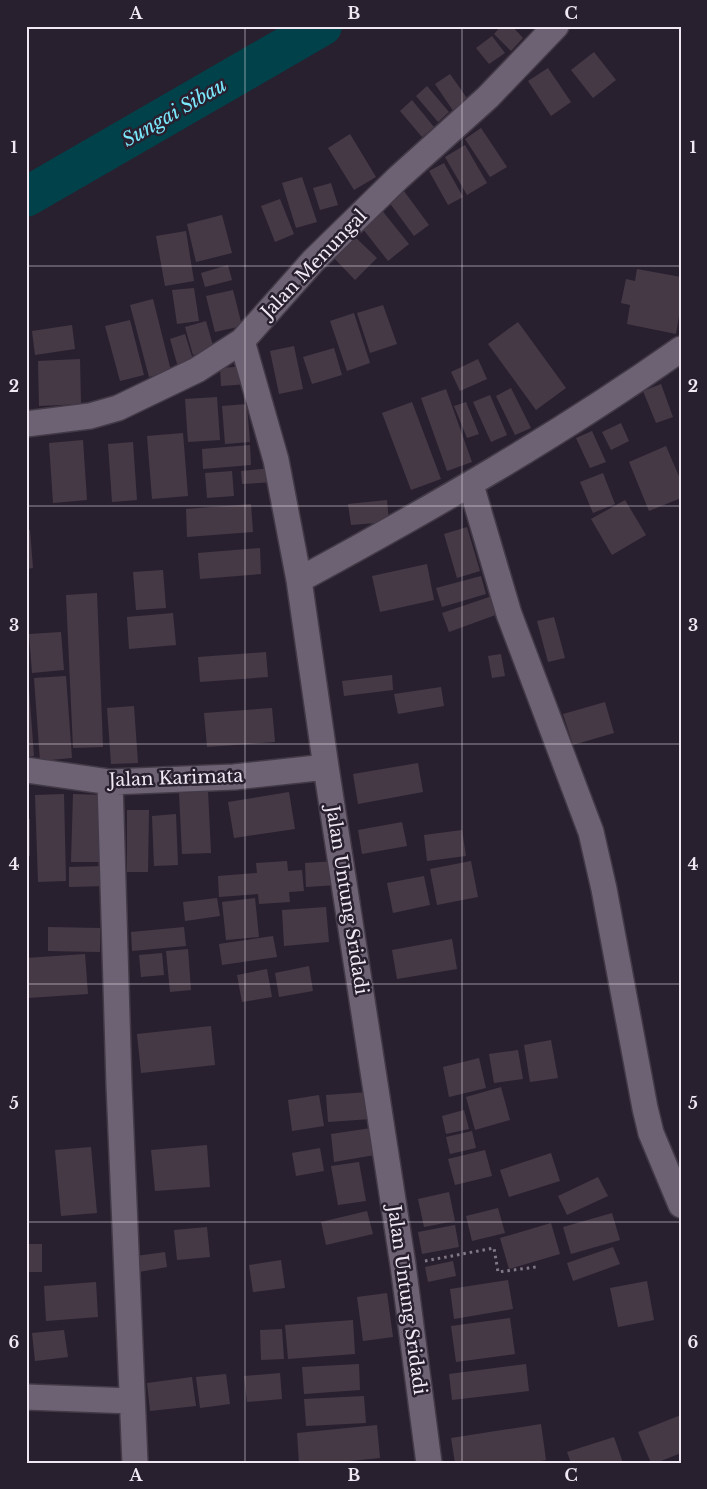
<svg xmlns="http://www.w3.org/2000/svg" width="707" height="1489" viewBox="0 0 707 1489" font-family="'Libre Baskerville',serif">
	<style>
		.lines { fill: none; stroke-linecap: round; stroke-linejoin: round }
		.river { stroke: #00414a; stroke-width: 40 }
		.building { fill: #463946 }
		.minor-casing { stroke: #433a47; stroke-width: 28 }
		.path { stroke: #817986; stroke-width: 3; stroke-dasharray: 2.5 4; stroke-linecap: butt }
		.minor { stroke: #6d6273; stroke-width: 25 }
		.grid { fill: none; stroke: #f0e9f3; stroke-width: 1; stroke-opacity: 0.55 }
		.labels { text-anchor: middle; stroke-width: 5; stroke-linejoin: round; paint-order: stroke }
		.street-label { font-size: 18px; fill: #f0e9f3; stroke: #29202f }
		.water-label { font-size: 19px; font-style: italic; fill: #7ae8fb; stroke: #29202f }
		.neatline { fill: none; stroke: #f0e9f3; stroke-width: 2 }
		.grid-label { font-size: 16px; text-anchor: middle; font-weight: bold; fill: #f0e9f3 }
	</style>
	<rect width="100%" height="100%" fill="#29202f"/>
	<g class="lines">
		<path class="river" d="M26,197l296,-171"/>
	</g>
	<path class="building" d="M501,26h11l11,12 -12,13 -17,-17z
		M492,36l13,17 -16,11 -13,-16z
		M594,52l22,28 -23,18 -22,-28z
		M548,68l23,34 -20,14 -23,-35z
		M450,74l19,27 -15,11 -19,-28z
		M427,86l22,26 -11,10 -22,-26z
		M412,100l22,27 -12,10 -22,-26z
		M481,128l26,39 -17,10 -25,-38z
		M350,134l26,43 -22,13 -26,-42z
		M465,145l22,38 -20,12 -22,-38z
		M444,163l19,34 -15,8 -19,-34z
		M302,177l15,45 -21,6 -14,-45z
		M331,183l7,22 -18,5 -7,-22z
		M401,187l28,38 -15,11 -28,-38z
		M280,199l14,35 -19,8 -14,-36z
		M380,208l29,36 -21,17 -29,-37z
		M222,215l10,38 -36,9 -9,-38z
		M186,231l8,50 -29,5 -9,-50z
		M353,235l24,23 -22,22 -23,-24z
		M228,265l4,15 -27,7 -4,-14z
		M637,269l44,8v39h-2l-3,18 -49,-10 3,-19 -9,-2 5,-24 9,2z
		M194,288l5,33 -22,3 -5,-34z
		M233,290l9,36 -27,6 -9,-36z
		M153,299l18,72 -22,6 -19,-72z
		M383,305l14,39 -27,9 -13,-40z
		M354,313l16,50 -23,8 -17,-50z
		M130,320l14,55 -24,6 -15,-55z
		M206,321l8,28 -21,6 -8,-28z
		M518,322l48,66 -30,22 -48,-66z
		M72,325l3,24 -40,6 -3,-24z
		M185,334l9,29 -16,4 -8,-28z
		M294,346l9,43 -24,5 -9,-43z
		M334,348l8,27 -30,9 -9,-27z
		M80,359l1,45 -42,2 -1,-45z
		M478,359l9,20 -27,12 -9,-19z
		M248,366l1,18 -28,2 -1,-18z
		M661,384l12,33 -17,6 -13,-32z
		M511,388l20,40 -16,7 -19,-39z
		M446,389l26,73 -25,9 -26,-73z
		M490,395l17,40 -16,7 -18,-40z
		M217,397l3,43 -32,2 -3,-43z
		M412,402l29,77 -30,11 -29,-77z
		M466,402l13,32 -12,4 -13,-32z
		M247,404l3,38 -25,2 -3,-38z
		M621,423l8,18 -18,9 -9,-18z
		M592,431l14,31 -16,6 -14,-30z
		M183,433l5,63 -36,3 -5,-63z
		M83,440l4,60 -34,3 -4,-60z
		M133,442l4,58 -25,2 -4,-58z
		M250,445l1,20 -48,4 -1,-20z
		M666,446l15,35v17l-32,13 -20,-49z
		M272,468l2,14 -32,2 -1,-13z
		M232,471l2,25 -27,2 -2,-25z
		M603,473l12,31 -22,9 -13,-31z
		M387,500l2,22 -38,3 -3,-21z
		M625,500l21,35 -34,20 -21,-36z
		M251,504l2,28 -66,5 -1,-28z
		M467,527l13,44 -23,7 -13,-44z
		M26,530h4l3,38 -7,1z
		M260,548l1,26 -61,5 -2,-26z
		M427,564l7,36 -54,12 -8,-36z
		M163,570l3,38 -30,2 -3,-38z
		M481,576l5,18 -44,13 -6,-19z
		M97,593l6,154 -30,1 -7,-153z
		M495,595l6,18 -52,19 -7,-19z
		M173,613l3,32 -47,4 -2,-32z
		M554,617l11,41 -17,4 -11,-41z
		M61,632l3,38 -32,3 -3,-39z
		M266,652l2,25 -68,5 -2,-25z
		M501,654l4,22 -13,2 -4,-22z
		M26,675h2l6,81 -8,1z
		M392,675l1,15 -49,6 -2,-15z
		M66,676l6,82 -32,3 -6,-83z
		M441,687l3,19 -46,8 -4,-20z
		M605,702l9,31 -41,12 -10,-31z
		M134,706l4,57 -27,1 -4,-56z
		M272,708l3,34 -68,5 -3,-34z
		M418,763l5,29 -65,12 -5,-30z
		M208,791l3,62 -29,1 -3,-61z
		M289,792l6,37 -61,9 -6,-36z
		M64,794l2,87 -28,1 -3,-87z
		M73,794l32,1 -2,67h-32z
		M127,810h22l-1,62h-21z
		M176,814l2,51 -24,1 -2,-50z
		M26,819h4v37h-4z
		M402,822l5,24 -45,8 -4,-24z
		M462,830l4,26 -39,5 -3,-26z
		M287,861l1,10 14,-1 2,21 -15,1 1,10 -31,2 -1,-10 -39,3 -1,-21 39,-3 -1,-10z
		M336,861l2,24 -32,2 -1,-24z
		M471,861l7,36 -41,8 -7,-36z
		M106,866l1,20 -38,1v-20z
		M424,876l6,29 -37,8 -6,-30z
		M217,898l3,18 -35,5 -2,-19z
		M255,898l4,39 -33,3 -4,-38z
		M326,907l3,35 -45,4 -2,-36z
		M48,927l52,1v24l-52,-1z
		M184,927l2,19 -54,5 -1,-19z
		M273,936l4,21 -55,8 -3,-21z
		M452,939l5,30 -60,10 -5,-29z
		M188,949l3,41 -21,2 -4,-41z
		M162,953l2,22 -23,2 -2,-22z
		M85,954l3,40 -60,4 -2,-40z
		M309,966l4,25 -34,6 -4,-24z
		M267,969l5,28 -30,5 -5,-27z
		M211,1026l4,39 -74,8 -4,-39z
		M551,1040l7,38 -28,4 -6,-37z
		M518,1050l5,29 -29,4 -5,-29z
		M479,1058l7,30 -37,9 -6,-30z
		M501,1087l9,33 -35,10 -9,-33z
		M369,1092l2,27 -43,3 -2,-27z
		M319,1095l5,31 -32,5 -4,-31z
		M464,1110l5,19 -23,5 -4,-18z
		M371,1128l4,27 -41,7 -3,-28z
		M472,1131l4,17 -26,6 -4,-17z
		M207,1145l3,42 -55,4 -4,-41z
		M91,1147l6,66 -36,3 -6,-66z
		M320,1148l4,23 -28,5 -4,-23z
		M485,1150l7,26 -37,9 -7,-26z
		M551,1153l9,28 -51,16 -9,-27z
		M359,1162l7,39 -28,4 -7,-39z
		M598,1177l10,19 -41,19 -9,-19z
		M449,1192l6,29 -31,6 -6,-28z
		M498,1208l7,25 -33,8 -6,-25z
		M367,1211l6,23 -47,11 -5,-23z
		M612,1213l8,27 -49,14 -8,-27z
		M551,1223l9,31 -51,15 -9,-31z
		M455,1225l4,22 -37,7 -4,-22z
		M207,1227l3,30 -33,3 -3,-30z
		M26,1244h16v28h-16z
		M613,1247l7,17 -47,17 -6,-18z
		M165,1252l2,15 -28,5 -3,-16z
		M281,1260l4,28 -32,4 -4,-27z
		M453,1261l3,15 -28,6 -3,-15z
		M508,1280l5,29 -59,10 -4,-30z
		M647,1281l7,39 -36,7 -8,-39z
		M96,1282l2,35 -52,4 -2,-35z
		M387,1293l6,44 -30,4 -6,-44z
		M510,1318l5,36 -59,8 -5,-36z
		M353,1320l2,34 -67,5 -3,-34z
		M282,1329l2,30 -23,1 -1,-30z
		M64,1330l4,27 -33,4 -3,-28z
		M359,1364l1,26 -56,4 -2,-27z
		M526,1364l3,27 -77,9 -3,-26z
		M280,1373l2,26 -35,3 -3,-26z
		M226,1374l4,30 -30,4 -4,-31z
		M192,1377l4,29 -46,5 -3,-28z
		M364,1396l2,27 -60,3 -2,-27z
		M681,1415v38l-25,10h-5l-13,-31z
		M541,1424l5,36 -14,3h-77l-4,-25z
		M377,1425l3,33 -50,5h-31l-2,-30z
		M614,1437l9,26h-52l-4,-11z"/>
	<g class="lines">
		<g class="minor-casing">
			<path id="minor" d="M242,341l34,119 23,120 27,187 77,498 26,198
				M26,424l64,-8 28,-8 79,-38 45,-29 71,-80 85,-83 90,-81 68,-71
				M471,485l38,129 82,218 13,57 41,219 6,25 30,72
				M299,580c131,-71 260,-145 382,-231
				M26,770l84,12 124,-5 92,-10
				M110,782l9,303 16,378
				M26,1397l106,4"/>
		</g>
		<path class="path" d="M425,1261l69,-13 4,24 38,-5"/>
		<use href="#minor" class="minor"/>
	</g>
	<path class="grid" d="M245,26v1437M462,26v1437M26,266h655M26,506h655M26,744h655M26,984h655M26,1222h655"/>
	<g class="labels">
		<g class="street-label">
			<text transform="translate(314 264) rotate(-46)" y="6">Jalan Menungal</text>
			<text transform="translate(176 778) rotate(-2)" y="6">Jalan Karimata</text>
			<text transform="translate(347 900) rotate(81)" y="6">Jalan Untung Sridadi</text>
			<text transform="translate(407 1300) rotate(82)" y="6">Jalan Untung Sridadi</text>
		</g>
		<g class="water-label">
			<text transform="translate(174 112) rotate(-30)" y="7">Sungai Sibau</text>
		</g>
	</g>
	<rect width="707" height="1489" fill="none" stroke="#29202f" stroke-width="55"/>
	<rect x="28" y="28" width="652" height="1434" class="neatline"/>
	<g class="grid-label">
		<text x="136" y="19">A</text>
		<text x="354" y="19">B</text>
		<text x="571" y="19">C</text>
		<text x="14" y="153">1</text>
		<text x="693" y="153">1</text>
		<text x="14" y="392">2</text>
		<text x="693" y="392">2</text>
		<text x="14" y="631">3</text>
		<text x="693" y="631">3</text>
		<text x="14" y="870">4</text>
		<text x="693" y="870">4</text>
		<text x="14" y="1109">5</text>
		<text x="693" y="1109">5</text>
		<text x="14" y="1348">6</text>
		<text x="693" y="1348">6</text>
		<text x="136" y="1481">A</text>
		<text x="354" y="1481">B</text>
		<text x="571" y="1481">C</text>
	</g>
</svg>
